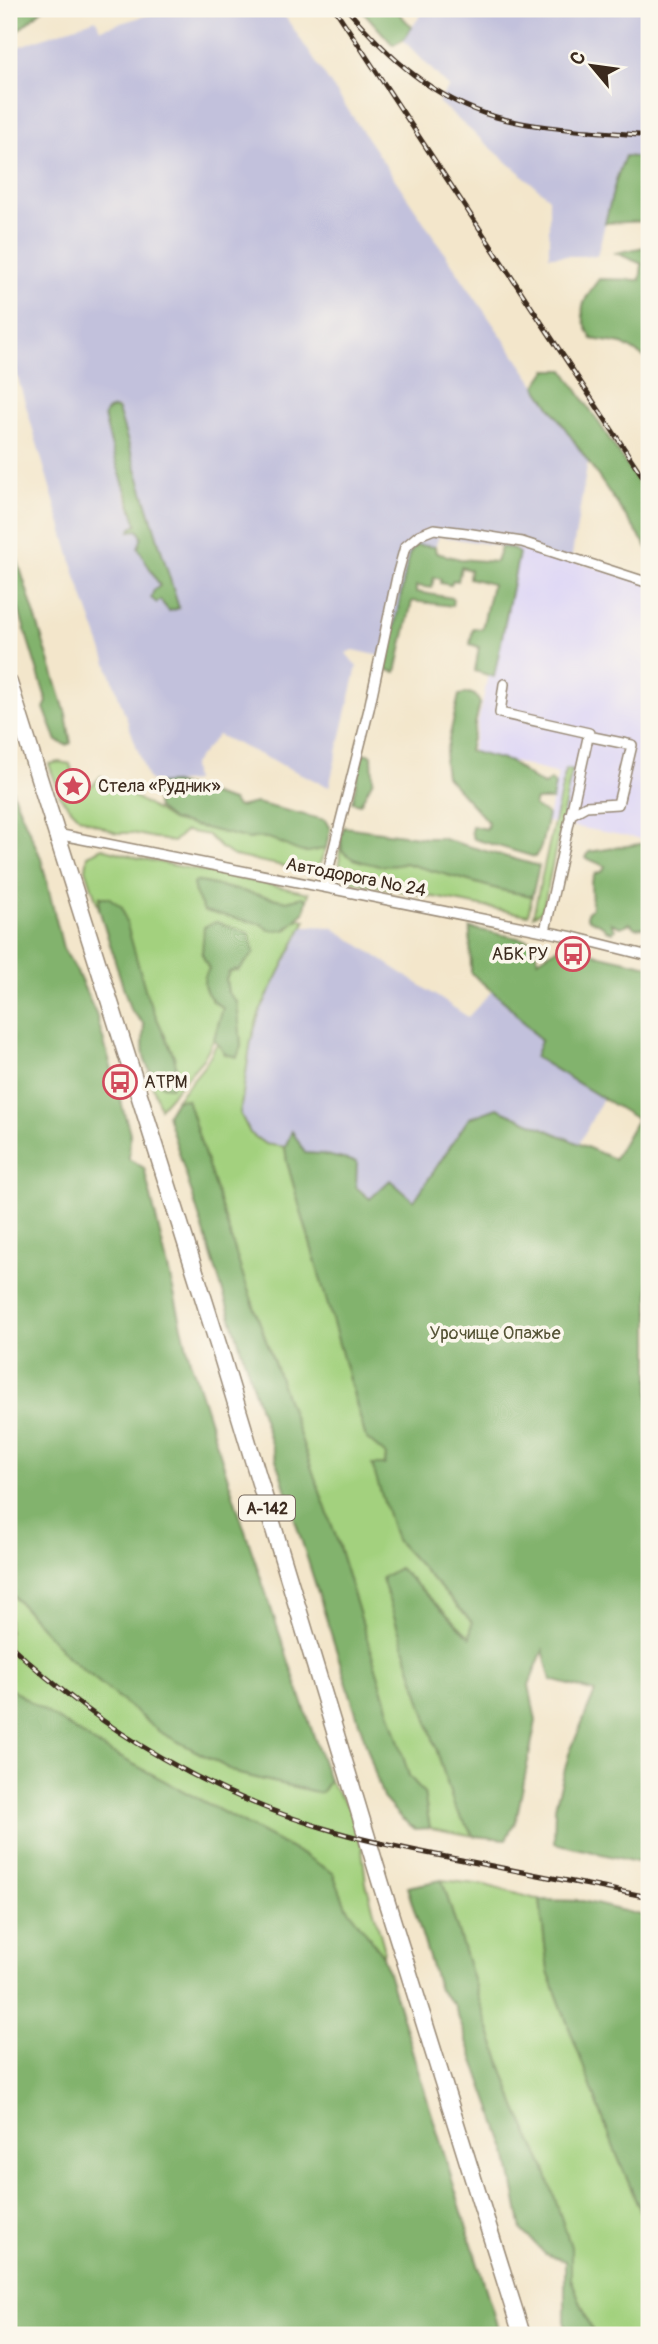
<svg xmlns="http://www.w3.org/2000/svg" width="658" height="2344" viewBox="0 0 658 2344" font-family="Pangolin,sans-serif">
	<style>
		.built { fill: #ddd5f6 }
		.industrial { fill: #c2c1dc; fill-rule: evenodd }
		.green { fill: #a3d17e; stroke: #6f7e4e; stroke-width: 2 }
		.forest { fill: #82b36d; stroke: #5e6e46; stroke-width: 2 }
		.lines { fill: none; stroke-linecap: round; stroke-linejoin: round }
		.street-casing { stroke: #978874; stroke-width: 12 }
		.highway-casing { stroke: #978874; stroke-width: 19 }
		.street { stroke: #fff; stroke-width: 9 }
		.highway { stroke: #fff; stroke-width: 16 }
		.rail-casing { stroke: #3b2a1e; stroke-width: 5 }
		.rail { stroke: #fbf7ec; stroke-width: 2.5; stroke-dasharray: 8; stroke-linecap: butt }
		.labels { text-anchor: middle; stroke-width: 7; stroke-linejoin: round; paint-order: stroke }
		.shield { fill: #fbf7ec; stroke: #75685c; stroke-width: 2 }
		.shield-label { font-size: 16px; font-weight: bold; fill: #3b2a1e }
		.poi-label { font-size: 18px; fill: #3b2a1e; stroke: #fbf7ec; text-anchor: start }
		.street-label { font-size: 18px; fill: #3b2a1e; stroke: #fbf7ec }
		.park-label { font-size: 18px; fill: #555436; stroke: #fbf7ec }
	</style>
	<rect width="100%" height="100%" fill="#fbf7ec"/>
	<filter id="ink" filterUnits="userSpaceOnUse"><feTurbulence type="fractalNoise" baseFrequency=".0143" numOctaves="2"/><feDisplacementMap in="SourceGraphic" scale="14" xChannelSelector="R" yChannelSelector="G"/><feConvolveMatrix kernelMatrix="1 2 1 2 8 2 1 2 1" color-interpolation-filters="sRGB"/></filter>
	<filter id="wash" filterUnits="userSpaceOnUse"><feTurbulence type="fractalNoise" baseFrequency=".00686" numOctaves="4" result="noise"/><feDisplacementMap in="SourceGraphic" scale="28" xChannelSelector="R" yChannelSelector="G"/><feGaussianBlur stdDeviation="1.57" result="paint"/><feColorMatrix in="noise" values="0 0 0 0 0 0 0 0 0 0 0 0 0 0 0 0 0 1.4 0 .05"/><feComposite in="paint" operator="in"/></filter>
	<g filter="url(#wash)">
		<rect width="100%" height="100%" fill="#f3e6cb"/>
		<path class="built" d="M516,546l133,36v258l-102,-18 11,-48 -86,-23z"/>
		<path class="industrial" d="M169,9h111l193,286 115,166 -17,100 -55,-15 -5,2 -72,-12 -4,11 -19,-2 -7,10 -20,103 -35,-8 -8,3 11,14 -28,120 -111,-52 -26,30 2,16 -36,3 -10,-5 -71,-200 -68,-231v-298l87,-31 4,10zM114,408h4l60,200 -12,-1 -4,-4 -2,-17 -14,-23 -3,-26 -5,-7 -7,-2 6,-3 -12,-30 -4,-23 -15,-47z
			M425,9h59l10,7 8,-7h147v150l-24,-3 -9,24 -19,76h-48v-58l-111,-96 11,-15 -46,-47z
			M306,926l26,1 136,90 24,-26 15,13 76,83 20,11 -24,46 -82,-36 -28,10 -55,83 -43,-2 -50,-45 -16,-1 -13,-22 -7,16 -20,-3 -15,-11 -10,-20 11,-73 9,-29 13,-29 28,-53z"/>
		<path class="green" d="M59,762l11,2 4,13 -8,4 4,11 23,-7 8,-9 71,44 77,19c26,-6 32,7 54,13 7,1 16,-3 23,-4l-8,20 -9,3 -75,-15 -13,-8 -13,-13 -23,-4 -12,11 -41,-9h-16l-37,-16 -18,-19 -12,-34z
			M566,769l6,1 -28,134 -3,7 -8,5z
			M341,836l64,27 96,27 31,6 -4,19 -173,-33c-20,-9 -16,-27 -14,-46z
			M102,848l36,10 171,35 -2,7 -4,-3 -17,4 -90,-20 8,30 84,18c5,-8 9,-11 18,-9l-46,91 -9,29 -11,73 10,20 15,11 20,3 2,15 79,276 20,16 -1,11h-12l23,75 76,82 -1,16 -72,-70 -17,10 73,230 19,28 -44,-8 -6,-35 -15,-17 -73,-239 -95,-267 -54,-170h-11l29,-35 12,-22 9,11 15,-8 -4,-44 -9,-9 -2,-14 3,-7 8,-1 -35,-17 7,15 2,31 12,8 -9,31 -11,20 -43,49 -12,-36 15,14 11,-30 -74,-159 -1,12 -13,-40 2,-14z
			M9,1591l59,66 92,75 79,42 82,19 8,-12 22,30 11,37 4,35 18,64 -1,9 -38,-52 -13,-31 -25,-16 -208,-111 -90,-58z
			M442,1880l43,5 55,15 8,71 66,177 27,64 8,38v85h-55l-23,-56 -1,-32 -25,-78 -29,-62 -35,-101z"/>
		<path class="forest" d="M9,9l33,1 -30,26 -3,14z
			M361,9h34l17,18 -9,13 -10,5z
			M625,156l24,3v62l-44,2 11,-43z
			M649,246v114l-27,-16 -30,-5c-15,-27 -12,-35 7,-60l41,1 2,-16 -26,-11z
			M547,370h17l85,129v51l-113,-164z
			M114,408l4,2 61,198 -10,3 -9,-11 -3,3 -6,-5 3,-8 6,-4 -22,-38 4,-11 -4,-7 -8,1 1,-3 6,-3c-11,-36 -26,-72 -33,-110l4,-5z
			M9,533l57,181 5,29 -5,2 -9,-4 -13,-33 3,-6 -38,-124z
			M416,545l19,2 1,6 24,6 36,3 5,-15 10,1 8,5 -25,124 -19,-6 4,-24 -9,-3 3,-16 9,1 10,-45 -23,-6 1,-8 -9,-3 -3,14 -5,-1 -2,5 -11,-2 1,-4 -7,-2 -2,11 -16,-2v6l37,6 -1,8 -40,-5 -16,71 -10,-2 23,-115z
			M469,693l6,2 5,8 -11,48 42,11c7,7 24,19 33,23l7,-5 4,5 -3,15h-16l-2,6 14,9 -7,32 -6,10 -61,-18 -3,-7 1,-6 15,3 1,-7 -42,-46 -2,-15 15,-66z
			M363,753l9,2 1,25 -13,24 -8,-2z
			M9,775l4,19 28,64 22,90 13,22 20,44 34,119 -1,26 15,9 46,192 50,156 89,265 -8,12 -82,-19 -79,-42 -92,-75 -59,-66z
			M173,783l59,18 6,6 18,-4 69,17 5,9 -4,19c-7,1 -16,5 -23,4 -22,-5 -28,-19 -54,-13l-77,-19 -15,-12 -2,-13 3,-11z
			M344,827l81,11h15l99,28 -7,30 -31,-6 -96,-27c-17,6 -50,1 -63,-12l-1,-15z
			M646,843h3v87l-5,-3 -9,1 -5,-5 -9,4 -10,-4 4,7 -3,2 -6,-2 -3,-4 -16,-8v-5l5,-5 -1,-25 4,-9 8,-3 2,-5 -19,-8 3,-6z
			M196,881l90,20 17,-4 4,3 -3,13 -19,17h-16l-8,-6 -57,-13 -9,-18 -2,-9z
			M100,897h8l14,10 25,89 27,60 4,21 -7,10 -8,-1c-22,-21 -21,-32 -19,-62l-14,-15 -31,-100z
			M216,922l33,11 5,20 -14,16 -11,3 -3,7 2,14 9,9 1,8 3,36 -4,11 -12,-3 -11,-15 9,-31c-14,-9 -26,-22 -14,-39l-7,-15 2,-27z
			M470,928l63,13 5,19 22,-14 89,20v899l-95,-22 1,-36 14,-53 26,-62 -44,-12 -8,-30 -14,35 7,36 -20,100 -10,18 -32,-3 -19,-28 -73,-230 17,-10 71,69 2,-15 -76,-82 -24,-75h13l1,-10 -20,-17 -79,-276 -2,-15 7,-16 13,22 16,1 36,8 -1,25 14,12 20,-19 24,21 55,-83 28,-10 117,51 23,-40 -102,-62 6,-16 -34,-37 -36,-31z
			M187,1099l54,171 95,267 73,239 15,17 6,35 -15,1 -14,-11 -18,-20 -216,-683 9,-15z
			M9,1688l90,58 208,111 26,16 12,31 38,52 117,379h-491z
			M442,1880l39,126 35,101 29,62 26,78v32l23,56h-29v-74l-20,-7 -23,-24 -15,-78 -53,-147 -15,-15 -32,-103z
			M540,1900l43,1 66,16v333l-8,-38 -27,-64 -66,-177z"/>
	</g>
	<g filter="url(#ink)">
		<g class="lines">
			<g class="street-casing">
				<path id="street" d="M504,684l-4,29 89,20 -44,198
					M570,815l16,-9 32,-2 14,-59 -44,-9
					M57,834l516,103 76,19
					M324,887l45,-178 29,-137 7,-25 14,-12 15,-6 32,4 56,9 127,41"/>
			</g>
			<g class="highway-casing">
				<path id="highway" d="M9,683l213,674 159,527 141,451"/>
			</g>
			<use href="#street" class="street"/>
			<use href="#highway" class="highway"/>
			<g class="rail-casing">
				<path id="rail" d="M335,9l314,477
					M347,9c40,47 87,91 149,108 45,13 105,14 153,19
					M643,9l6,7
					M9,1644c93,88 205,153 328,188 44,13 90,21 135,30 59,12 118,23 177,35"/>
			</g>
			<use href="#rail" class="rail"/>
		</g>
	</g>
	<defs>
		<g id="sight-ring" transform="scale(1.75)"><circle r="9.5" fill="#fbf7ec" stroke="#d1495b" stroke-width="1.5"/><path d="M0-6L1.8-2.2L6-1.7L2.9 1.2L3.7 5.4L0 3.3L-3.7 5.4L-2.9 1.2L-6-1.7L-1.8-2.2Z" fill="#d1495b"/></g>
		<g id="bus-ring" transform="scale(1.75)"><circle r="9.5" fill="#fbf7ec" stroke="#d1495b" stroke-width="1.5"/><path d="M-5-6H5V4H4V6H2V4H-2V6H-4V4H-5ZM-3.5-4V0h7V-4ZM-3.5 1.2v1.5H-2V1.2ZM2 1.2v1.5H3.5V1.2Z" fill="#d1495b"/></g>
	</defs>
	<g fill-rule="evenodd">
		<use href="#sight-ring" x="73" y="786"/>
		<use href="#bus-ring" x="573" y="954"/>
		<use href="#bus-ring" x="120" y="1082"/>
	</g>
	<g class="labels">
		<rect class="shield" x="239" y="1495.5" width="56" height="25" rx="5"/>
		<g class="shield-label">
			<text x="267" y="1514">А-142</text>
		</g>
		<g class="poi-label">
			<text x="98" y="792">Стела «Рудник»</text>
			<text x="548" y="960" text-anchor="end">АБК РУ</text>
			<text x="144" y="1088">АТРМ</text>
		</g>
		<g class="street-label">
			<text transform="translate(356 877) rotate(11)" y="6">Автодорога № 24</text>
		</g>
		<g class="park-label">
			<text x="495" y="1339">Урочище Опажье</text>
		</g>
	</g>
	<rect width="658" height="2344" fill="none" stroke="#fbf7ec" stroke-width="35"/>
	<g transform="translate(592 66) rotate(299)" stroke="#fbf7ec" stroke-width="5" paint-order="stroke">
	<path d="M0-5L12 26L0 18L-12 26Z" fill="#3b2a1e"/>
	<text y="-10" font-size="19" font-weight="bold" text-anchor="middle" fill="#3b2a1e">С</text>
	</g>
</svg>
